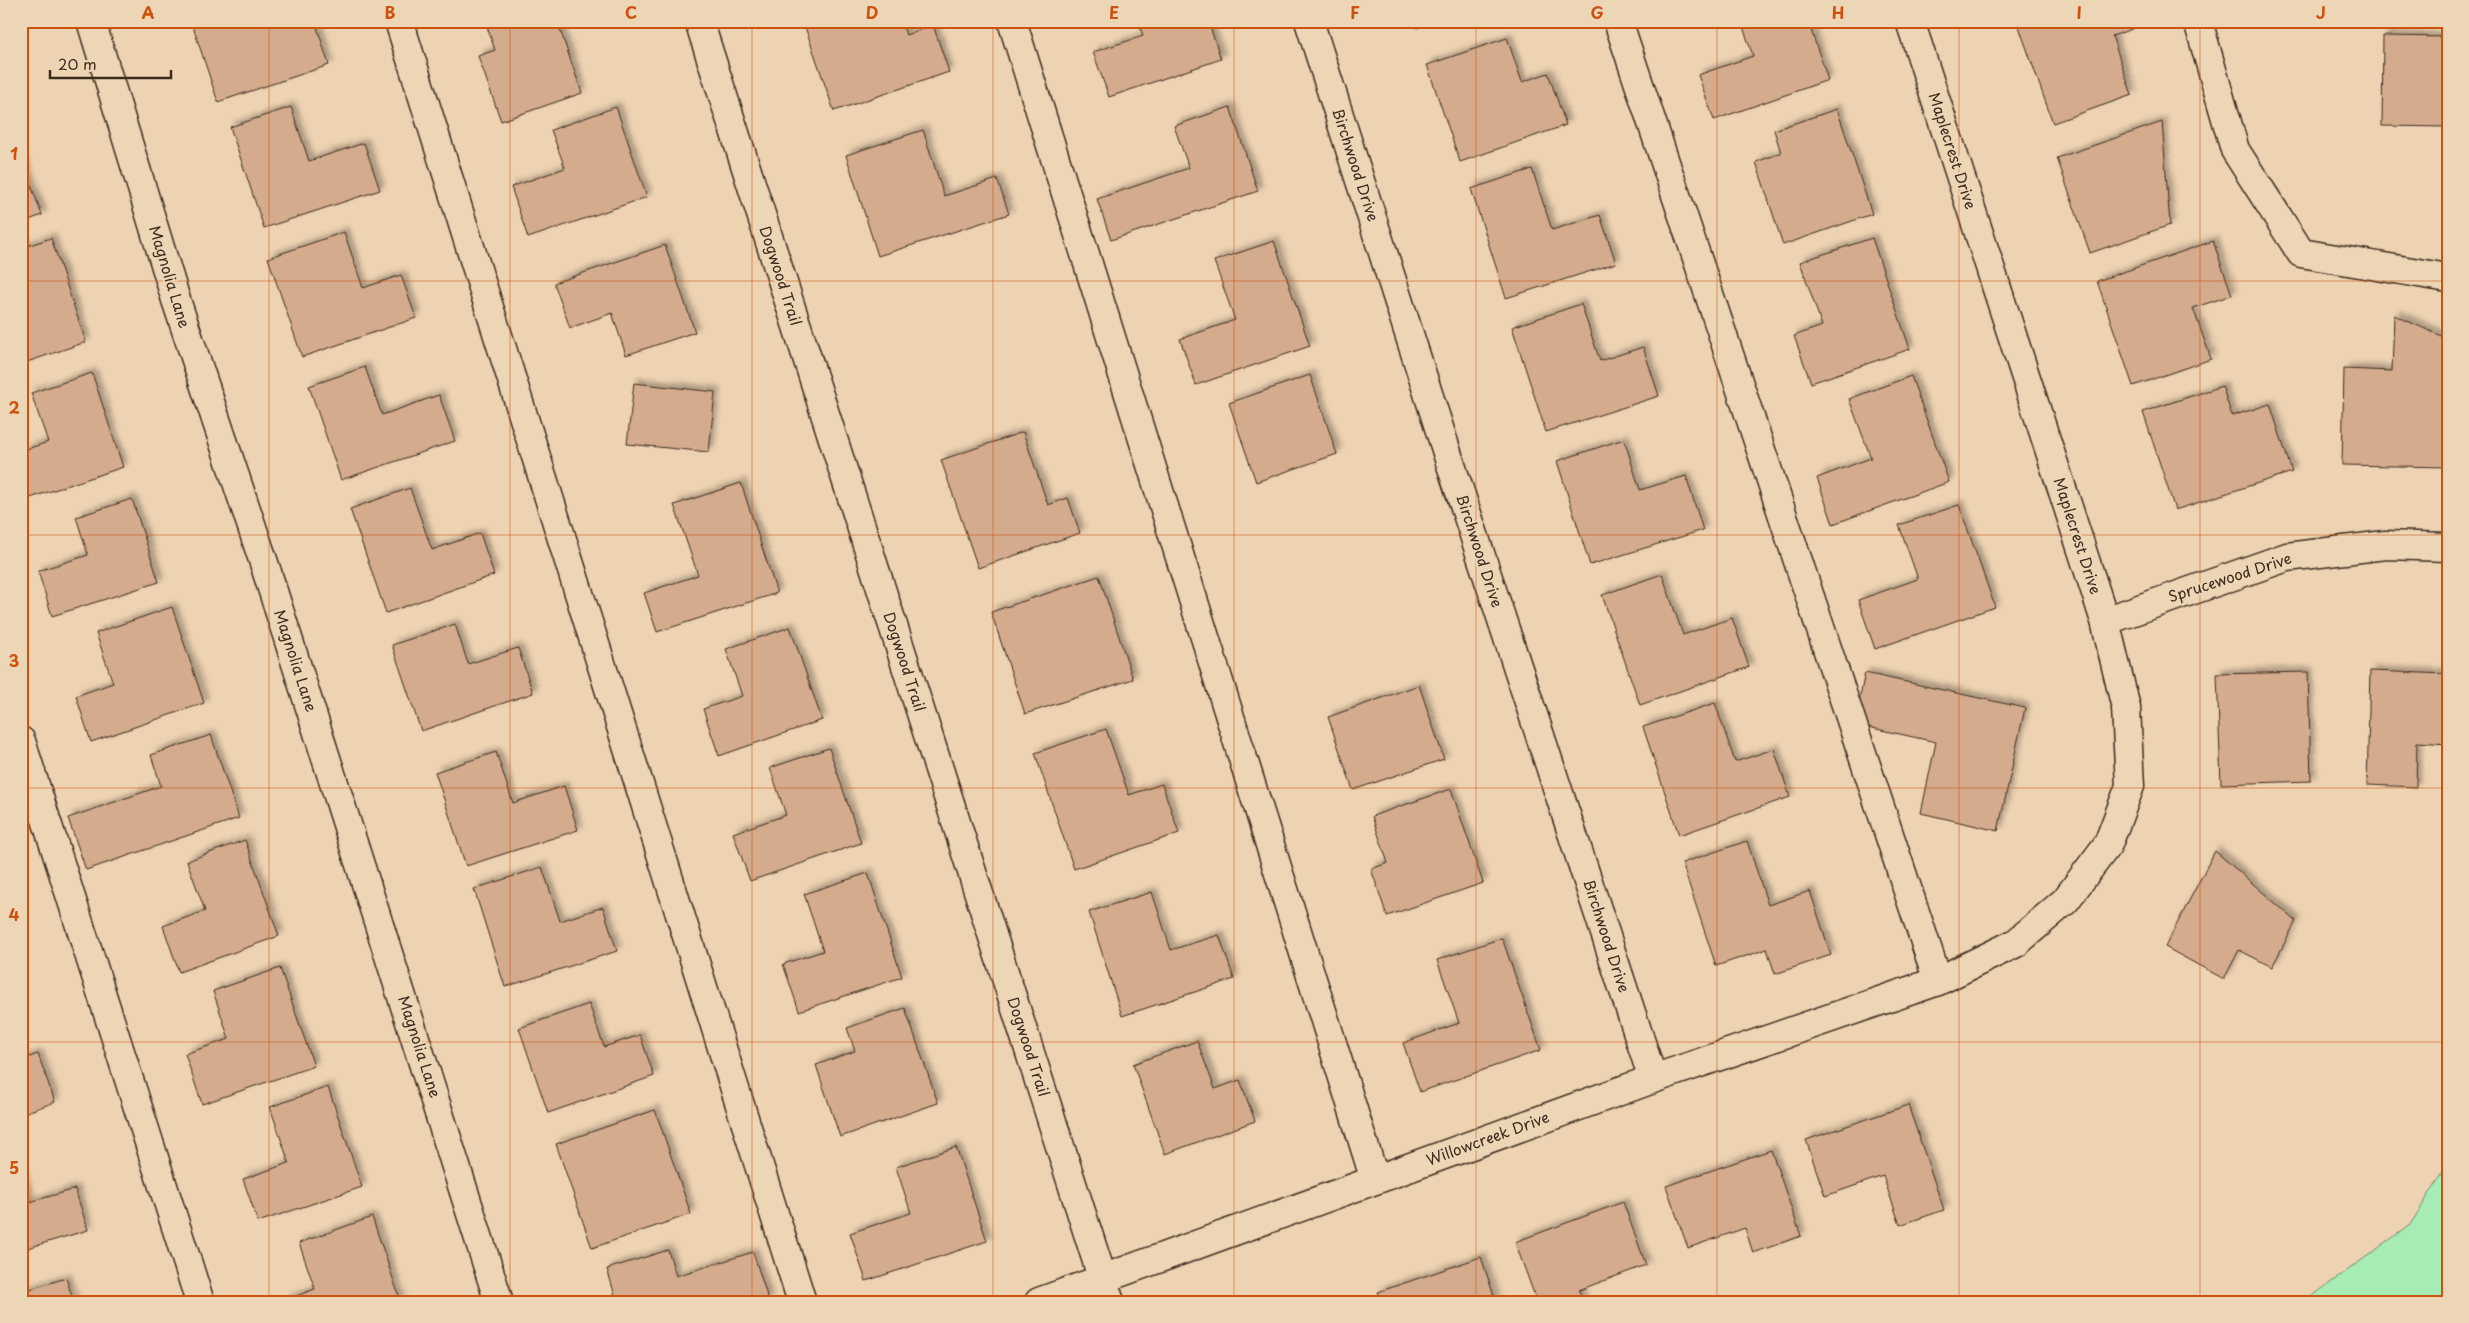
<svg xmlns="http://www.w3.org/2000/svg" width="2469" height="1323" viewBox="0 0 2469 1323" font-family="'Playpen Sans',sans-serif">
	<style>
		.green { fill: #a7ebb5; stroke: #718a6a }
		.building { fill: #d4ab8c; stroke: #3b2a1e; filter: url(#shadow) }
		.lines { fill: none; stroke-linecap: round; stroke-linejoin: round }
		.minor-casing { stroke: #3b2a1e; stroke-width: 31 }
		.minor { stroke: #ecd6b5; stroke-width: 28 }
		.grid { fill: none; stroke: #ce520f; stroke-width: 1; stroke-opacity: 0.55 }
		.labels { text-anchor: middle; stroke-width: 4; stroke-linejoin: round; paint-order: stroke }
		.street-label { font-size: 15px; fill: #3b2a1e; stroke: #ecd6b5 }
		.neatline { fill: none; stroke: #ce520f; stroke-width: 2 }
		.grid-label { font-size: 16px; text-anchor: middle; font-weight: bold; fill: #ce520f }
	</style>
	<defs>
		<filter id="shadow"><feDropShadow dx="4.5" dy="-4.5" stdDeviation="2.5" flood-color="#0004"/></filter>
	</defs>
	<rect width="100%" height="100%" fill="#eed3b2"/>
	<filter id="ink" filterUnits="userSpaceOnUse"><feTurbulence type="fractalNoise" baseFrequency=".02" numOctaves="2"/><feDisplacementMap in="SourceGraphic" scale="10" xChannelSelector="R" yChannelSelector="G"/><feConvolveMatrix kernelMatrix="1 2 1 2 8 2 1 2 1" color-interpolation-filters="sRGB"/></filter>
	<g filter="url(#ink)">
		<path class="green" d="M2448,1164v138h-144l106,-77z"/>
		<path class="building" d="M191,21h124l14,44 -111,37z
			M485,21h72l25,72 -81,28 -23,-65 17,-6z
			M803,21h98l5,14 27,-10 16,47 -115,39z
			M1138,21h70l13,38 -112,38 -16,-45 50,-16z
			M1415,21h21l-19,7z
			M1741,21h67l20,59 -114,40 -16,-45 55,-19z
			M2017,21h112l3,8 -20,7 20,59 -79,28z
			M2383,36l65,1v90l-66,-1z
			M1507,38l15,44 26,-9 18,52 -106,37 -33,-97z
			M291,107l18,54 55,-18 16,47 -116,38 -34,-101z
			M616,107l31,90 -119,41 -17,-51 54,-19 -14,-38z
			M1230,107l28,84 -147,49 -14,-41 92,-31 -15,-42z
			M1837,109l35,105 -89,31 -27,-83 25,-9 -7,-23z
			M2162,122l8,103 -80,28 -33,-95z
			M923,130l21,66 53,-17 12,35 -131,42 -32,-101z
			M21,158l21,57 -21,8z
			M1532,169l20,61 48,-15 16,48 -110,35 -35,-109z
			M344,232l19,56 38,-13 15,43 -114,39 -34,-99z
			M51,238l35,104 -65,22v-116z
			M1872,238l38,111 -99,34 -17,-47 28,-10 -22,-64z
			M1274,241l36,105 -114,39 -16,-46 55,-19 -21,-59z
			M2213,241l19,54 -39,13 18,51 -78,27 -36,-105z
			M665,245l30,87 -69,23 -14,-42 -42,15 -16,-45z
			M1581,304l19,57 43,-14 16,49 -113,36 -34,-105z
			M2394,315l54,24v128l-106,-2 2,-96 48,2z
			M365,367l17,48 57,-20 16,46 -114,39 -32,-94z
			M92,373l31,94 -102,34v-50l27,-9 -17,-49z
			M1310,375l27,79 -81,28 -27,-79z
			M1911,376l38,106 -116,42 -16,-46 54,-20 -22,-59z
			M634,383l81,9 -6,60 -82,-8z
			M2222,386l10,30 38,-12 22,68 -117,38 -32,-98z
			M1023,432l25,73 20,-7 12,35 -102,35 -37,-108z
			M1624,439l16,51 46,-14 17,54 -113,35 -33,-104z
			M741,483l36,110 -120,39 -13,-39 54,-18 -24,-70z
			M410,488l22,62 48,-17 14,42 -108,38 -36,-104z
			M132,499l27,83 -107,34 -14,-45 50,-16 -12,-38z
			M1959,505l36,102 -120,42 -17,-49 60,-21 -19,-54z
			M1662,574l21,61 49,-17 17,49 -109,38 -38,-110z
			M1099,576l34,103 -108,35 -34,-102z
			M172,607l32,96 -113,39 -15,-46 37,-13 -17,-50z
			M455,624l13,40 50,-16 15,45 -112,38 -29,-86z
			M790,627l32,93 -103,36 -16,-47 39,-13 -16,-47z
			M2370,671l78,3v70l-31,-2 -1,45 -49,-2z
			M2308,672l3,109 -90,3 -4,-110z
			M1865,673l160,35 -27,123 -77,-18 15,-71 -82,-18z
			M1419,685l25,74 -91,31 -25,-73z
			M1715,703l20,59 39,-13 16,48 -111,38 -36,-108z
			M1106,729l23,66 33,-11 17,49 -105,36 -39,-116z
			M211,735l28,83 -153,52 -18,-52 93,-32 -10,-31z
			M829,748l32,95 -111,38 -17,-48 53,-18 -16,-47z
			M496,752l17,51 51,-17 14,44 -112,36 -31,-94z
			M1451,789l32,94 -96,33 -16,-47 17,-6 -16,-47z
			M245,840l34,96 -100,36 -16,-46 42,-15 -18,-50z
			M1747,841l21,64 42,-14 21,64 -56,19 -8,-25 -51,17 -34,-103z
			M2215,851l81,70 -24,46 -33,-17 -15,29 -59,-32z
			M542,867l18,54 43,-14 14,44 -112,36 -31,-98z
			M868,873l34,104 -103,34 -16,-47 40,-13 -19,-57z
			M1152,892l19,58 48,-15 15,44 -112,37 -33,-104z
			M1502,938l39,112 -121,42 -17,-49 56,-20 -22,-63z
			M280,968l34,98 -112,38 -17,-50 44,-15 -16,-48z
			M589,1004l15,43 36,-12 14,41 -106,37 -29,-85z
			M905,1008l33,95 -98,34 -24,-72 39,-14 -8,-23z
			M1197,1041l18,48 25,-9 15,41 -90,33 -32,-90z
			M38,1054l17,48 -34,12v-54z
			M328,1087l34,100 -104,35 -15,-43 46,-16 -19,-56z
			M1908,1105l36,105 -44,15 -17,-49 -58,20 -19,-56z
			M655,1110l36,104 -99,34 -36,-104z
			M956,1147l31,94 -121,40 -16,-48 61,-20 -15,-46z
			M1771,1150l30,86 -48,17 -8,-25 -57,20 -22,-62z
			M21,1174l9,28 45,-13 13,41 -67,20z
			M1623,1202l23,63 -67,25 4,12h-46l-22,-60z
			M372,1217l29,85h-121l35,-13 -16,-46z
			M668,1250l8,26 77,-24 16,50h-152l-10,-33z
			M1481,1257l15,45h-114l-4,-10z
			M66,1278l8,24h-53v-10z"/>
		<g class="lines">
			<g class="minor-casing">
				<path id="minor" d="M91,21l85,279 89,266 234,736
					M399,21l403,1281
					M699,21l411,1281
					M1012,21l363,1159
					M1309,21l141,441 203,617
					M1618,21l320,960
					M2198,21l37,129 66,103 147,25
					M2105,621l182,-64 98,-12 63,2
					M21,741l179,561
					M1039,1302l614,-223 285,-98 78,-38 49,-42 43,-57 22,-58 -4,-78 -21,-87 -195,-600"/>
			</g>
			<use href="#minor" class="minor"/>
		</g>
	</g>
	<path class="grid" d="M269,21v1281M510,21v1281M752,21v1281M993,21v1281M1234,21v1281M1476,21v1281M1717,21v1281M1959,21v1281M2200,21v1281M21,281h2427M21,535h2427M21,788h2427M21,1042h2427"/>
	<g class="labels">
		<g class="street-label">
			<text transform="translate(1952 151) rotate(72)" y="5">Maplecrest Drive</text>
			<text transform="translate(1355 165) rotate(72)" y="5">Birchwood Drive</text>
			<text transform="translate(780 276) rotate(72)" y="5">Dogwood Trail</text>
			<text transform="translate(169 277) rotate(73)" y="5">Magnolia Lane</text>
			<text transform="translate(2077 536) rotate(72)" y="5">Maplecrest Drive</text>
			<text transform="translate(1479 551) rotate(72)" y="5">Birchwood Drive</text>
			<text transform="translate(2230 578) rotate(-18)" y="5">Sprucewood Drive</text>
			<text transform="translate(295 661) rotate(72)" y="5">Magnolia Lane</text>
			<text transform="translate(904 662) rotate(72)" y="5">Dogwood Trail</text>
			<text transform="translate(1606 936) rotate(72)" y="5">Birchwood Drive</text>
			<text transform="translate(419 1047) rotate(72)" y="5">Magnolia Lane</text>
			<text transform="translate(1028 1047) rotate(72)" y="5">Dogwood Trail</text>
			<text transform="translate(1488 1139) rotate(-20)" y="5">Willowcreek Drive</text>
		</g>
	</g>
	<rect width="2469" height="1323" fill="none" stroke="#ecd6b5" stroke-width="55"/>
	<path d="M50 70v8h121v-8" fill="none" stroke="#3b2a1e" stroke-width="2.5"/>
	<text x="58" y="70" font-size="15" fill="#3b2a1e" stroke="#ecd6b5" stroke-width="4" paint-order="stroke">20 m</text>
	<rect x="28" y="28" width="2414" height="1268" class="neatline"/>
	<g class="grid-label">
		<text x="148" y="19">A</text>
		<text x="390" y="19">B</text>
		<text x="631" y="19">C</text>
		<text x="872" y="19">D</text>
		<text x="1114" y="19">E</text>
		<text x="1355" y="19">F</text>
		<text x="1597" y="19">G</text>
		<text x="1838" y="19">H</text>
		<text x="2079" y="19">I</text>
		<text x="2321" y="19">J</text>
		<text x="14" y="160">1</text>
		<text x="14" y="414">2</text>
		<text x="14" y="667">3</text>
		<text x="14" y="921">4</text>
		<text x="14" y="1174">5</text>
	</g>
</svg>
